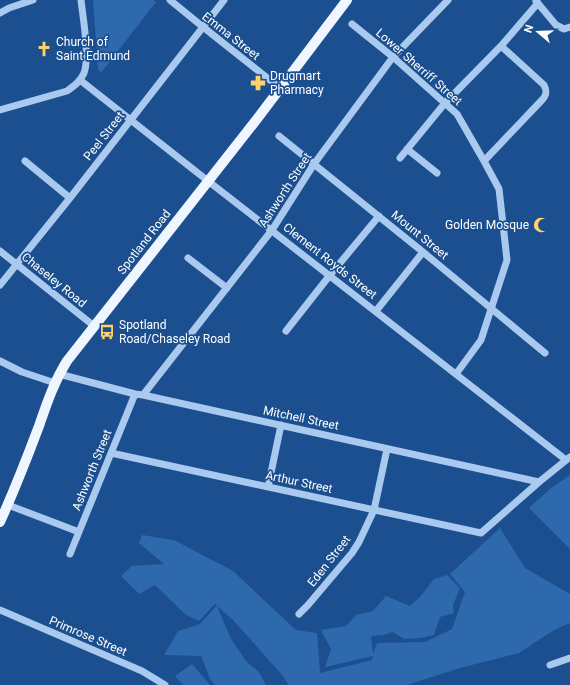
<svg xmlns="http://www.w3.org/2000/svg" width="570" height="685" viewBox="0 0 570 685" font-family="Roboto,sans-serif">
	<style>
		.green { fill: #2e69ad }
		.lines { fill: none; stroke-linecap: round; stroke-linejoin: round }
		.minor { stroke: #a9c9ee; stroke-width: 7 }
		.major { stroke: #f0f6ff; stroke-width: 10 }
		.labels { text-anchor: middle; stroke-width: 3.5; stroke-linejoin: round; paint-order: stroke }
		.street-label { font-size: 12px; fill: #fff; stroke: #1b4f8f }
		.poi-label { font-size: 12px; fill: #fff; stroke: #1b4f8f; text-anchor: start }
	</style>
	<rect width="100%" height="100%" fill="#1b4f8f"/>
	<path class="green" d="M93,0h60l3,2 -55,71 -3,-4z
		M570,475v74l-41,-41 21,-19z
		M500,528l25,40 45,26v29l-16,7 -35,23 -59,15 -53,17h-118l-7,-10 -49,-55 -16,-14 14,33 15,22 13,11 7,13h-51l-5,-6 -9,-23 -37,-1 14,-24 22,-7 17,-19 -2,-1 -16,17 -14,-7 -30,-29 -16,9 -18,-18 11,-10 32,-2 -25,-21 3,-8 32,5 59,31 63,59 21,3 3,40 52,-13 1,-4 -48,11 6,-18 -10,-19 25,-4 10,-11 17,-4 13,-15 24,10 11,-10 13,-17 13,-4 13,13 -7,17 1,8 -14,4 -6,18 -13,3 -17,1 -11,-7 -10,3 -12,1 2,18 4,-11 48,-1 27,-13 13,-37 -15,-18z
		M192,664l18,21h-27l-8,-9z"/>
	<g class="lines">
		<path class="minor" d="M170,0l33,27 77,61
			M536,1l20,24 8,4 6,-2
			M0,13l9,-5 24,-8
			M352,24l41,33 64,57 27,47 15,28 8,71 -26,80 -25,34
			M80,80l128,101 358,279
			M0,110l67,-19c7,-5 14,-10 17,-18 6,-16 -1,-55 -3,-73
			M279,136l144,116 122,101
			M407,149l30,24
			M400,158l45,-55 56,-57 37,-43
			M25,161l45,37
			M484,161l58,-61c5,-5 5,-9 2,-15l-43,-39
			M0,251l94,75
			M188,258l39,30
			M0,285l70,-87 154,-198
			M376,311l47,-59
			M286,331l44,-56 49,-59
			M0,361l22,11 33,11
			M59,374l76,20 8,1 396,87
			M143,395l129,-165 42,-66 79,-107 55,-57
			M111,453l370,80 58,-51 31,-25
			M268,487l13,-62
			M8,505l71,27
			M70,554l65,-160
			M0,610l142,61 23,14
			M299,614l9,-9 44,-52 7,-11 15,-32 13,-61
			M550,665l20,-7"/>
		<path class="major" d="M0,522c14,-31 27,-64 39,-96 8,-23 15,-44 28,-65l190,-242 90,-119"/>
	</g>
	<defs>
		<g id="church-bare" transform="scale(1.2)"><path d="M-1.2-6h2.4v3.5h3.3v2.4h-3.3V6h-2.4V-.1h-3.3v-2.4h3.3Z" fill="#ffd166" stroke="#1b4f8f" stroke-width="2.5" paint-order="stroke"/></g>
		<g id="pharmacy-bare" transform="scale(1.2)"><path d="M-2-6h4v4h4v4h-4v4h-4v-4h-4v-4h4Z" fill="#ffd166" stroke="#1b4f8f" stroke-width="2.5" paint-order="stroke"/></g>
		<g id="mosque-bare" transform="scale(1.2)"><path d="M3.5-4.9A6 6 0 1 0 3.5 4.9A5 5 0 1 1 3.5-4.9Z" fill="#ffd166" stroke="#1b4f8f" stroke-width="2.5" paint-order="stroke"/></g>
		<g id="bus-bare" transform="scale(1.2)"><path d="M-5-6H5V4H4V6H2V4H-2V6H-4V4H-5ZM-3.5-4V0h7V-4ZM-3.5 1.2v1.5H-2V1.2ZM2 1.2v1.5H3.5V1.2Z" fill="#ffd166" stroke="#1b4f8f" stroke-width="2.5" paint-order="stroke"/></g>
	</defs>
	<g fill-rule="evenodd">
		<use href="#church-bare" x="44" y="49"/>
		<use href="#pharmacy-bare" x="258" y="83"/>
		<use href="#mosque-bare" x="541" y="225"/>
		<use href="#bus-bare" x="107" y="332"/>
	</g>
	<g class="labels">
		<g class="street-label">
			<text transform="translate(231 36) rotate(38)" y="4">Emma Street</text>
			<text transform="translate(419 67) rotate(41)" y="4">Lower Sherriff Street</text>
			<text transform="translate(104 136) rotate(-52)" y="4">Peel Street</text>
			<text transform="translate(285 190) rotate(-57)" y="4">Ashworth Street</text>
			<text transform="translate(420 235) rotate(39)" y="4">Mount Street</text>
			<text transform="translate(144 242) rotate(-52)" y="4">Spotland Road</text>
			<text transform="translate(330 261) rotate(38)" y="4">Clement Royds Street</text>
			<text transform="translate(54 280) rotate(39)" y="4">Chaseley Road</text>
			<text transform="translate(301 418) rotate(12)" y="4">Mitchell Street</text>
			<text transform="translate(92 470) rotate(-68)" y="4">Ashworth Street</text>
			<text transform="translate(299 482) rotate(12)" y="4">Arthur Street</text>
			<text transform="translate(329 561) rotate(-52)" y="4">Eden Street</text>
			<text transform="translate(88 636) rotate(23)" y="4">Primrose Street</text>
		</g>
		<g class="poi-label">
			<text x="56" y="46">Church of<tspan x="56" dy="14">Saint Edmund</tspan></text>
			<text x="270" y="80">Drugmart<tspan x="270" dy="14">Pharmacy</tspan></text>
			<text x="529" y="229" text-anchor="end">Golden Mosque</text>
			<text x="119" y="329">Spotland<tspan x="119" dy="14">Road/Chaseley Road</tspan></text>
		</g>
	</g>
	<g transform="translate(538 32) rotate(289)" stroke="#1b4f8f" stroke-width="3" paint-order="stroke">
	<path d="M0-3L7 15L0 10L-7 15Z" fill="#ffffff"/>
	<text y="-6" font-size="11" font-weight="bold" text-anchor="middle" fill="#ffffff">N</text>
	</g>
</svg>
